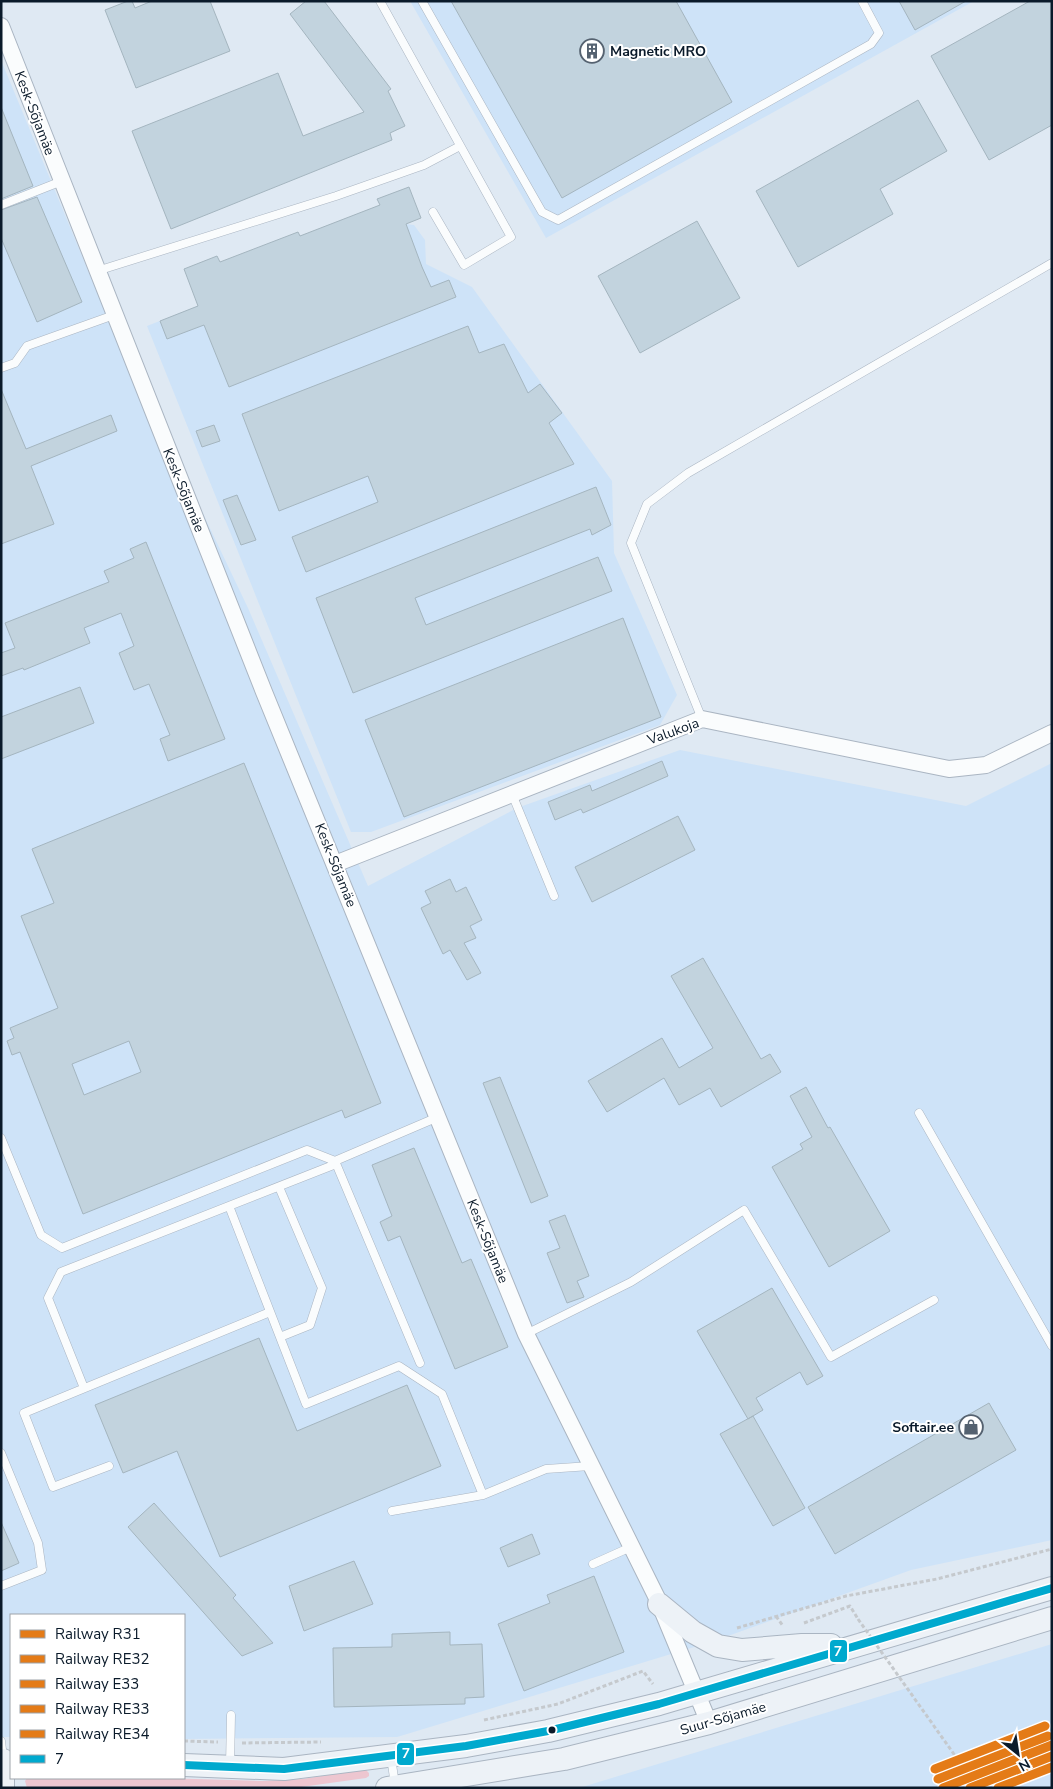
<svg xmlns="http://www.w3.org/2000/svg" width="1053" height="1789" viewBox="0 0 1053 1789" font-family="'Nunito Sans',sans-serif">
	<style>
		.built { fill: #cee3f8 }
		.green { fill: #edc6d0 }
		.building { fill: #c2d3de; stroke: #a4b5bf; fill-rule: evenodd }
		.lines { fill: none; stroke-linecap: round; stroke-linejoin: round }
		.lane-casing { stroke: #aab5c2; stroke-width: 9 }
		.street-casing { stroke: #aab5c2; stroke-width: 18 }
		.secondary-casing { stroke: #aab5c2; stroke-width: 24 }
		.path { stroke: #c5c9cd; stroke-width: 3; stroke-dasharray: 4 2.5; stroke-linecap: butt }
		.lane { stroke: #fafcfd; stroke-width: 8 }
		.street { stroke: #fafcfd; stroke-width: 16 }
		.secondary { stroke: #edf2f7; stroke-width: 22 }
		.path-bridge { stroke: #c5c9cd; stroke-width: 3; stroke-dasharray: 4 2.5; stroke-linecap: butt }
		.bus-1-casing { stroke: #fff; stroke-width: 11 }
		.bus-1 { stroke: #00a9ce; stroke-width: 8 }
		.rail-1-casing { stroke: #fff; stroke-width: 12 }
		.rail-2-casing { stroke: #fff; stroke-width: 12 }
		.rail-3-casing { stroke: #fff; stroke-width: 12 }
		.rail-4-casing { stroke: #fff; stroke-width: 12 }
		.rail-5-casing { stroke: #fff; stroke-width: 12 }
		.rail-1 { stroke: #e47b17; stroke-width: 9 }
		.rail-2 { stroke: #e47b17; stroke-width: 9 }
		.rail-3 { stroke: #e47b17; stroke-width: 9 }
		.rail-4 { stroke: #e47b17; stroke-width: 9 }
		.rail-5 { stroke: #e47b17; stroke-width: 9 }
		.bus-dot { fill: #0a1a2a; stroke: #fff; stroke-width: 2 }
		.labels { text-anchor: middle; stroke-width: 4; stroke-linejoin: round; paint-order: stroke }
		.poi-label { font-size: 14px; font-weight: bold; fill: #0a1a2a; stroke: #fff; text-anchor: start }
		.street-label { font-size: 14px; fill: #0a1a2a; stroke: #fff }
		.line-badge { stroke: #fff; stroke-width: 2 }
		.badge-label { font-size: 14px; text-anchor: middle; font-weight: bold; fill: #fff }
	</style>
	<rect width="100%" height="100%" fill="#dfe9f3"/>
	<path class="built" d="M410,1h564l-428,237z
		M1,60l93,225 154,323 120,278 149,-78 163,-58 286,56 86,-43v777l-141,30 -197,71 -317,96 -213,2v-124h-173v122h-10z
		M406,224l8,1 11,15 1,24 46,23 140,194 2,72 63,142 -17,30 -289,107h-20l-204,-506z
		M1052,1644v144h-473z"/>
	<path class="green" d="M361,1770h5l3,3v3l-3,2 -72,10h-267l-2,-7 2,-3h135l100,3 40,-2z"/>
	<path class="building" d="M128,1h4l3,7 17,-7h58l20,50 -94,37 -31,-78z
		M306,1h18l67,88 -3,2 17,35 -15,7 2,7 -221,89 -39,-98 146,-58 25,63 61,-24 -74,-98z
		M451,1h225l56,101 -170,96z
		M899,1h67l-51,29z
		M1030,1h22v124l-63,35 -58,-104z
		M918,100l29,51 -67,38 13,25 -95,53 -42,-76z
		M1,107l32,79 -32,13z
		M409,187l12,31 -15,6 16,43 9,20 18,-7 7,17 -227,90 -25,-62 -37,14 -7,-18 38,-15 -14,-37 33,-13 3,6 78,-30 2,4 80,-31 -3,-6z
		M37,197l45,105 -45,20 -36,-84v-28z
		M697,221l43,77 -100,55 -42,-77z
		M468,326l11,27 25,-9 24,49 12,-9 22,29 -13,10 25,41 -268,108 -14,-35 86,-35 -10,-26 -89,35 -37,-97z
		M1,389l25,60 85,-34 6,16 -86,35 23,58 -53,20z
		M214,425l6,16 -18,6 -6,-16z
		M596,487l15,38 -19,10 -2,-6 -175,69 11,27 172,-68 14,34 -259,102 -37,-95z
		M237,495l19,45 -15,5 -18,-45z
		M146,542l79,197 -57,22 -8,-22 10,-4 -21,-51 -15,6 -15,-37 15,-7 -13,-33 -37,15 6,15 -66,27 -1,-2 -22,8v-23l14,-5 -10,-25 104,-41 -5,-11 30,-13 -4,-9z
		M623,618l38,99 -257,100 -39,-97z
		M80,687l14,36 -93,36v-42z
		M662,761l6,15 -85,37 -2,-4 -26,11 -7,-18 42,-17 2,6z
		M244,763l137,340 -36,15 -3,-8 -259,104 -63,-162 -8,3 -5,-14 7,-3 -4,-10 48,-20 -37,-92 33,-13 -22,-54zM129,1041l12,31 -57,23 -12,-31z
		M678,816l17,34 -103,52 -17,-35z
		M450,879l6,13 10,-5 16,33 -12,6 6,12 -12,5 17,30 -14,7 -17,-30 -7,4 -22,-46 10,-5 -6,-12z
		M703,958l58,101 9,-5 11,18 -60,35 -11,-19 -31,17 -15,-27 -57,34 -19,-31 74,-43 17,30 34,-20 -42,-72z
		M500,1077l48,119 -17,7 -48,-120z
		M806,1087l22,41 2,-1 60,104 -61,36 -57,-100 31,-18 -3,-5 12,-7 -22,-41z
		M414,1148l48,115 9,-4 37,88 -53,22 -55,-133 -12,5 -8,-19 12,-6 -20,-51z
		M565,1215l24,61 -12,5 7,16 -17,6 -20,-50 13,-5 -11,-27z
		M772,1288l51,88 -16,9 -7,-13 -44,26 7,12 -15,9 -51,-88z
		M259,1338l38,93 110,-46 34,81 -221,91 -43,-106 -54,22 -28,-68z
		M989,1403l27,47 -181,104 -27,-47z
		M753,1416l52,92 -32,18 -53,-92z
		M154,1503l82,92 -3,3 40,45 -31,13 -114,-129z
		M1,1522l18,41 -18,8z
		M532,1534l8,20 -32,13 -8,-19z
		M354,1561l19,43 -69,27 -15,-45z
		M594,1576l30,76 -100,39 -26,-67 52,-21 -3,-8z
		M450,1632v13l32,-1 2,53 -19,1v6l-131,3 -1,-59 59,-1v-13z"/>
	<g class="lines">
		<g class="lane-casing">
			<path id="lane" d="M380,1l131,236 -47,28 -31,-53
				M422,1l120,211 16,8 313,-176 8,-11 -17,-32
				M1,205l61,-24
				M97,271l239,-75 88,-31 36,-19
				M1,368l14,-5 12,-17 87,-31
				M702,719l-71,-176 16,-39 41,-31 364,-210
				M512,794l42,102
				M919,1113l133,233
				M1,1138l40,97 21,13 245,-98 28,11
				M279,1187l43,101 -12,37 -30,12
				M229,1206l77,198 93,-38 43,28 41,101
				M526,1334l105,-52 113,-72 87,147 103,-57
				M420,1363l-85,-202 103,-44
				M84,1388l-36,-90 13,-26 275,-108
				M1,1453l37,90 4,27 -41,16
				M109,1466l-56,21 -29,-74 246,-101
				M392,1511l91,-16 63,-26 44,-3
				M593,1564l38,-17
				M1,1741l2,18
				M391,1757l4,28
				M230,1766l1,-51"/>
		</g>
		<g class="street-casing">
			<path id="street" d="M1,26l263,666 262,642 132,266 51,123
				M335,864l367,-145 247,50 37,-4 66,-32"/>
		</g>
		<g class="secondary-casing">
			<path id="secondary" d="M659,1604l34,28 25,14 24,4 60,-5h29
				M184,1765l100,4 182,-23 82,-15 111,-27 393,-116
				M3,1788v-28
				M387,1788l177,-29 145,-36 343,-105"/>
		</g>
		<path class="path" d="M776,1616l7,10
			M804,1623l46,-17 8,13
			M737,1628l109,-32 91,-17 115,-30
			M484,1720l74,-16 85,-33 10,13
			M184,1741l34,1
			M242,1743l79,-1
			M973,1788l4,-2"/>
		<use href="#lane" class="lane"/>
		<use href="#street" class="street"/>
		<use href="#secondary" class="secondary"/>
		<path class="path-bridge" d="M858,1619l120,169"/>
		<g class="bus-1-casing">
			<path id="bus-1" d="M184,1765l100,4 182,-23 82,-15 111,-27 393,-116"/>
		</g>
		<use href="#bus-1" class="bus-1"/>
		<g class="rail-1-casing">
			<path id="rail-1" d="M943,1788l109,-43"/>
		</g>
		<g class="rail-2-casing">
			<path id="rail-2" d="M970,1788l82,-32"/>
		</g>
		<g class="rail-3-casing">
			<path id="rail-3" d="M938,1779l110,-43"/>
		</g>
		<g class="rail-4-casing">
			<path id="rail-4" d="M998,1788l54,-21"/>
		</g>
		<g class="rail-5-casing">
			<path id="rail-5" d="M935,1769l110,-43"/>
		</g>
		<use href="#rail-1" class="rail-1"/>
		<use href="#rail-2" class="rail-2"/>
		<use href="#rail-3" class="rail-3"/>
		<use href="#rail-4" class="rail-4"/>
		<use href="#rail-5" class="rail-5"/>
	</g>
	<defs>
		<g id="building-ring" transform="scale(1.25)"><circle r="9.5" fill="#fff" stroke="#556270" stroke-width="1.5"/><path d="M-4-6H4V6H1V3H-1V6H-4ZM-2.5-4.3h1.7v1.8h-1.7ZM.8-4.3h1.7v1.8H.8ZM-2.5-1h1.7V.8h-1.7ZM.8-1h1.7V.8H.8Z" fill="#556270"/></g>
		<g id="shop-ring" transform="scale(1.25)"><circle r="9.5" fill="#fff" stroke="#556270" stroke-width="1.5"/><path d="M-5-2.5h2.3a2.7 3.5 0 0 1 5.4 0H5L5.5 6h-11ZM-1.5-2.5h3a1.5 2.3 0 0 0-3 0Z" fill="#556270"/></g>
	</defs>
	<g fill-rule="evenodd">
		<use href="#building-ring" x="592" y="51"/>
		<use href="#shop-ring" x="971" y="1427"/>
	</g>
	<circle class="bus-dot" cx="552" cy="1730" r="4.5"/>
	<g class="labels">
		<g class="poi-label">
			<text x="610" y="56">Magnetic MRO</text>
			<text x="954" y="1432" text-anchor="end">Softair.ee</text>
		</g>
		<g class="street-label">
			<text transform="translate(35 113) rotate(69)" y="5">Kesk-Sõjamäe</text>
			<text transform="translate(184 490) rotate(68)" y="5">Kesk-Sõjamäe</text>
			<text transform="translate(673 731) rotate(-20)" y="5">Valukoja</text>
			<text transform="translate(336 865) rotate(68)" y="5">Kesk-Sõjamäe</text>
			<text transform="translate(488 1241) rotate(68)" y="5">Kesk-Sõjamäe</text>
			<text transform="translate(723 1718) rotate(-16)" y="5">Suur-Sõjamäe</text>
		</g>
	</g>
	<g class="line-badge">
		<rect x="829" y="1639" width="19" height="24" rx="5" fill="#00a9ce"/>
		<rect x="396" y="1742" width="19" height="24" rx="5" fill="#00a9ce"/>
	</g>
	<g class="badge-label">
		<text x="838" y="1656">7</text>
		<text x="406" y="1758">7</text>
	</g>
	<rect width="1053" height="1789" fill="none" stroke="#0a1a2a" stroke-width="5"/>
	<rect x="10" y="1614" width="175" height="165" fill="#ffffff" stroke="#9da3aa"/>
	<rect x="20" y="1630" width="25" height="8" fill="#e47b17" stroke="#9da3aa"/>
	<text x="55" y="1639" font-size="15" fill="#0a1a2a">Railway R31</text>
	<rect x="20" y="1655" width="25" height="8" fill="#e47b17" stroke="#9da3aa"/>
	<text x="55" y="1664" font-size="15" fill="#0a1a2a">Railway RE32</text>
	<rect x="20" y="1680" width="25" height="8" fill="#e47b17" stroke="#9da3aa"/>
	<text x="55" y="1689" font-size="15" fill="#0a1a2a">Railway E33</text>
	<rect x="20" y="1705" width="25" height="8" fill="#e47b17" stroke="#9da3aa"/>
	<text x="55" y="1714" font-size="15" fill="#0a1a2a">Railway RE33</text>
	<rect x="20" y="1730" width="25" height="8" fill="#e47b17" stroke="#9da3aa"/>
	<text x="55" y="1739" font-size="15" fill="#0a1a2a">Railway RE34</text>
	<rect x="20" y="1755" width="25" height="8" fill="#00a9ce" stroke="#9da3aa"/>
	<text x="55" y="1764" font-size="15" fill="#0a1a2a">7</text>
	<g transform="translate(1018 1754) rotate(150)" stroke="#ffffff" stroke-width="4" paint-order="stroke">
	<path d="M0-4L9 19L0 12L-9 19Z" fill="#0a1a2a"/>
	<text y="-8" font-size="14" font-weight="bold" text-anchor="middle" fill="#0a1a2a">N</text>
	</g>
</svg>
